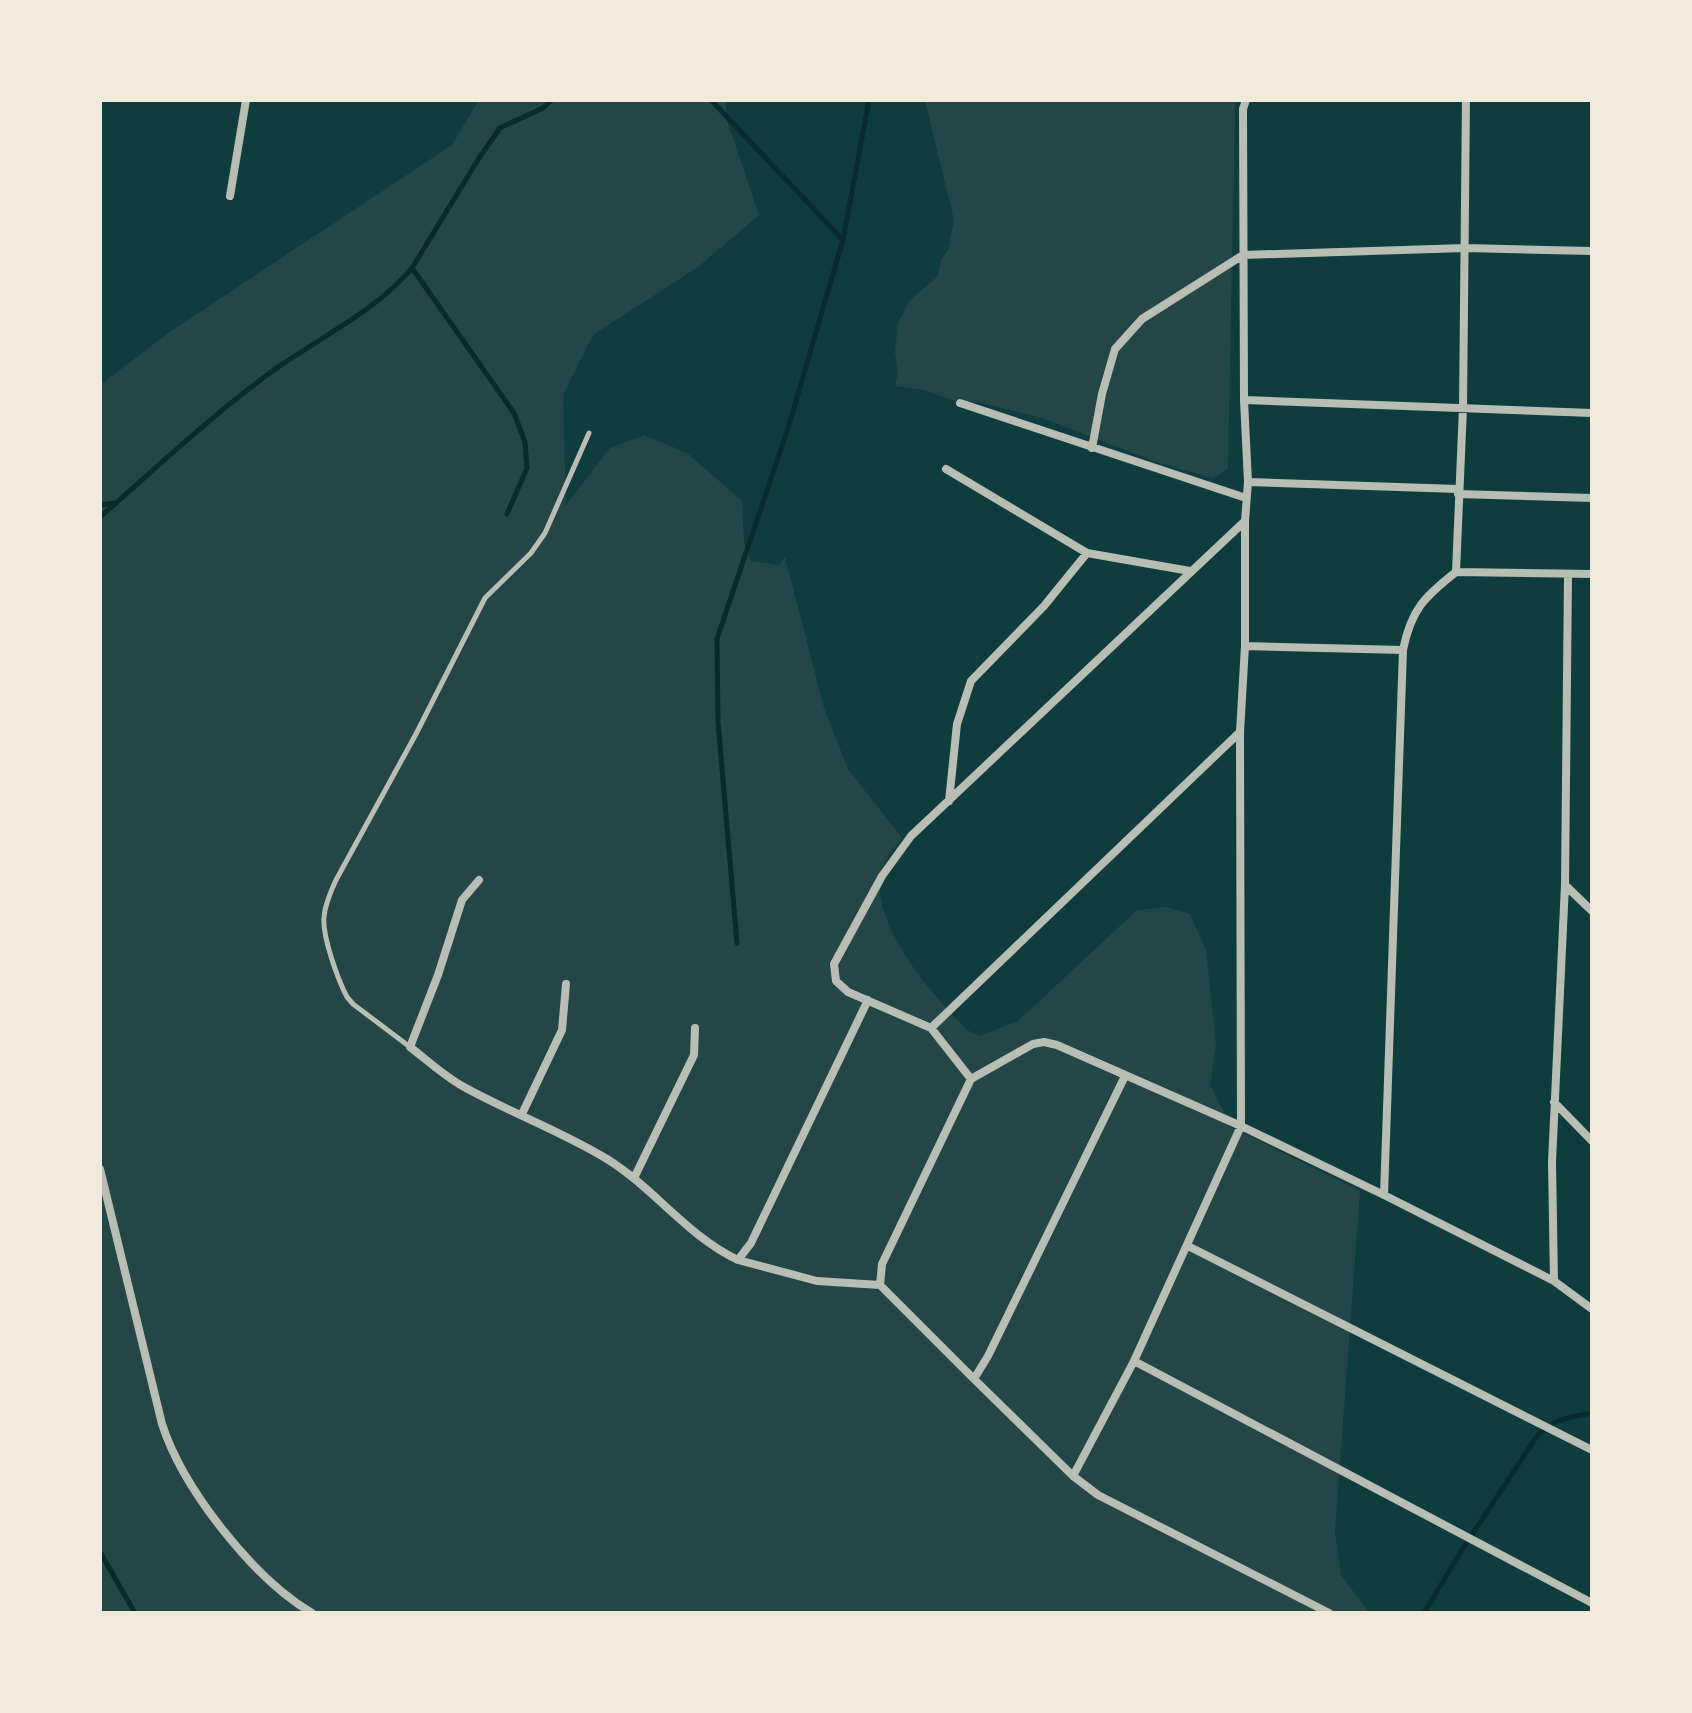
<svg xmlns="http://www.w3.org/2000/svg" width="1692" height="1713" viewBox="0 0 1692 1713" font-family="'IBM Plex Serif',serif">
	<style>
		.green { fill: #244646 }
		.lines { fill: none; stroke-linecap: round; stroke-linejoin: round }
		.stream { stroke: #0a2a2b; stroke-width: 5 }
		.service { stroke: #b8beb3; stroke-width: 5 }
		.minor { stroke: #b8beb3; stroke-width: 8 }
	</style>
	<rect width="100%" height="100%" fill="#0f3d3e"/>
	<path class="green" d="M479,100h247v17l33,98 -61,52 -105,68 -30,60 3,110 44,-57 34,-13 43,18 55,48 2,42 7,18 28,4 6,-8 39,151 24,61 54,69c-7,10 -21,25 -22,37 -7,54 52,119 87,155l12,6 39,-15 119,-111 29,-3 24,7 16,36 10,95 -6,39 21,43 129,64 -25,340 6,44 27,36 -1,2h-1267v-1228l71,-54 281,-186z
		M925,100h310l-7,369 -15,9 -54,-15 -117,-45 -63,-16 -24,-1 -31,-11 -29,-4 3,-13 -3,-21 3,-29 12,-23 28,-24 3,-16 7,-10 6,-30z"/>
	<g class="lines">
		<path class="stream" d="M711,100l131,139
			M412,268l102,145 11,29 2,26 -20,46
			M100,505l15,-2
			M100,517c57,-50 113,-103 174,-147 46,-33 101,-58 138,-102l67,-110 21,-30 43,-20 9,-8
			M737,943l-19,-221 -1,-83 71,-211 55,-188 26,-140
			M100,1552l35,61
			M1424,1613l36,-60 79,-120c20,-16 29,-15 53,-20"/>
		<path class="service" d="M410,1047l-57,-43 -6,-7c-9,-17 -25,-61 -23,-80 1,-13 7,-26 12,-37l80,-146 69,-136 46,-45 14,-20 44,-100"/>
		<path class="minor" d="M1246,100l-3,9 1,291 4,82 -3,39v125l-5,86 1,394 -107,235 -61,115 25,19 231,118
			M230,196l16,-96
			M1244,400l348,13
			M960,403l286,95
			M1092,448l10,-54 13,-45 27,-30 101,-64 222,-7 127,3
			M946,469l141,84 103,18
			M1248,482l210,7
			M1458,494l134,4
			M1245,521l-334,315 -29,40 -48,88 2,17 12,11 83,36 40,51 62,-35 11,-2 13,3 184,81 143,69 170,86 38,28
			M1456,572l7,-164 3,-308
			M1245,646l158,4
			M949,801l8,-77 14,-43 73,-75 43,-53
			M479,880l-17,20 -24,75 -28,72c17,13 34,29 54,40 47,26 97,44 143,72 47,29 80,77 131,101l13,-17 117,-243
			M1565,885l27,26
			M931,1028l309,-296
			M971,1079l-89,185 -2,21 94,94 14,-23 137,-280
			M1554,1102l38,39
			M522,1114l40,-84 4,-46
			M100,1169l62,255c21,65 91,154 150,189
			M634,1178l60,-123 1,-27
			M1384,1195l19,-545c8,-40 21,-53 53,-78l136,2
			M1188,1246l404,204
			M738,1260l79,21 63,4
			M1554,1281l-2,-119 13,-277 3,-311
			M1134,1361l458,242
			M974,1379l99,97"/>
	</g>
	<rect width="1692" height="1713" fill="none" stroke="#f1e9da" stroke-width="204"/>
</svg>
